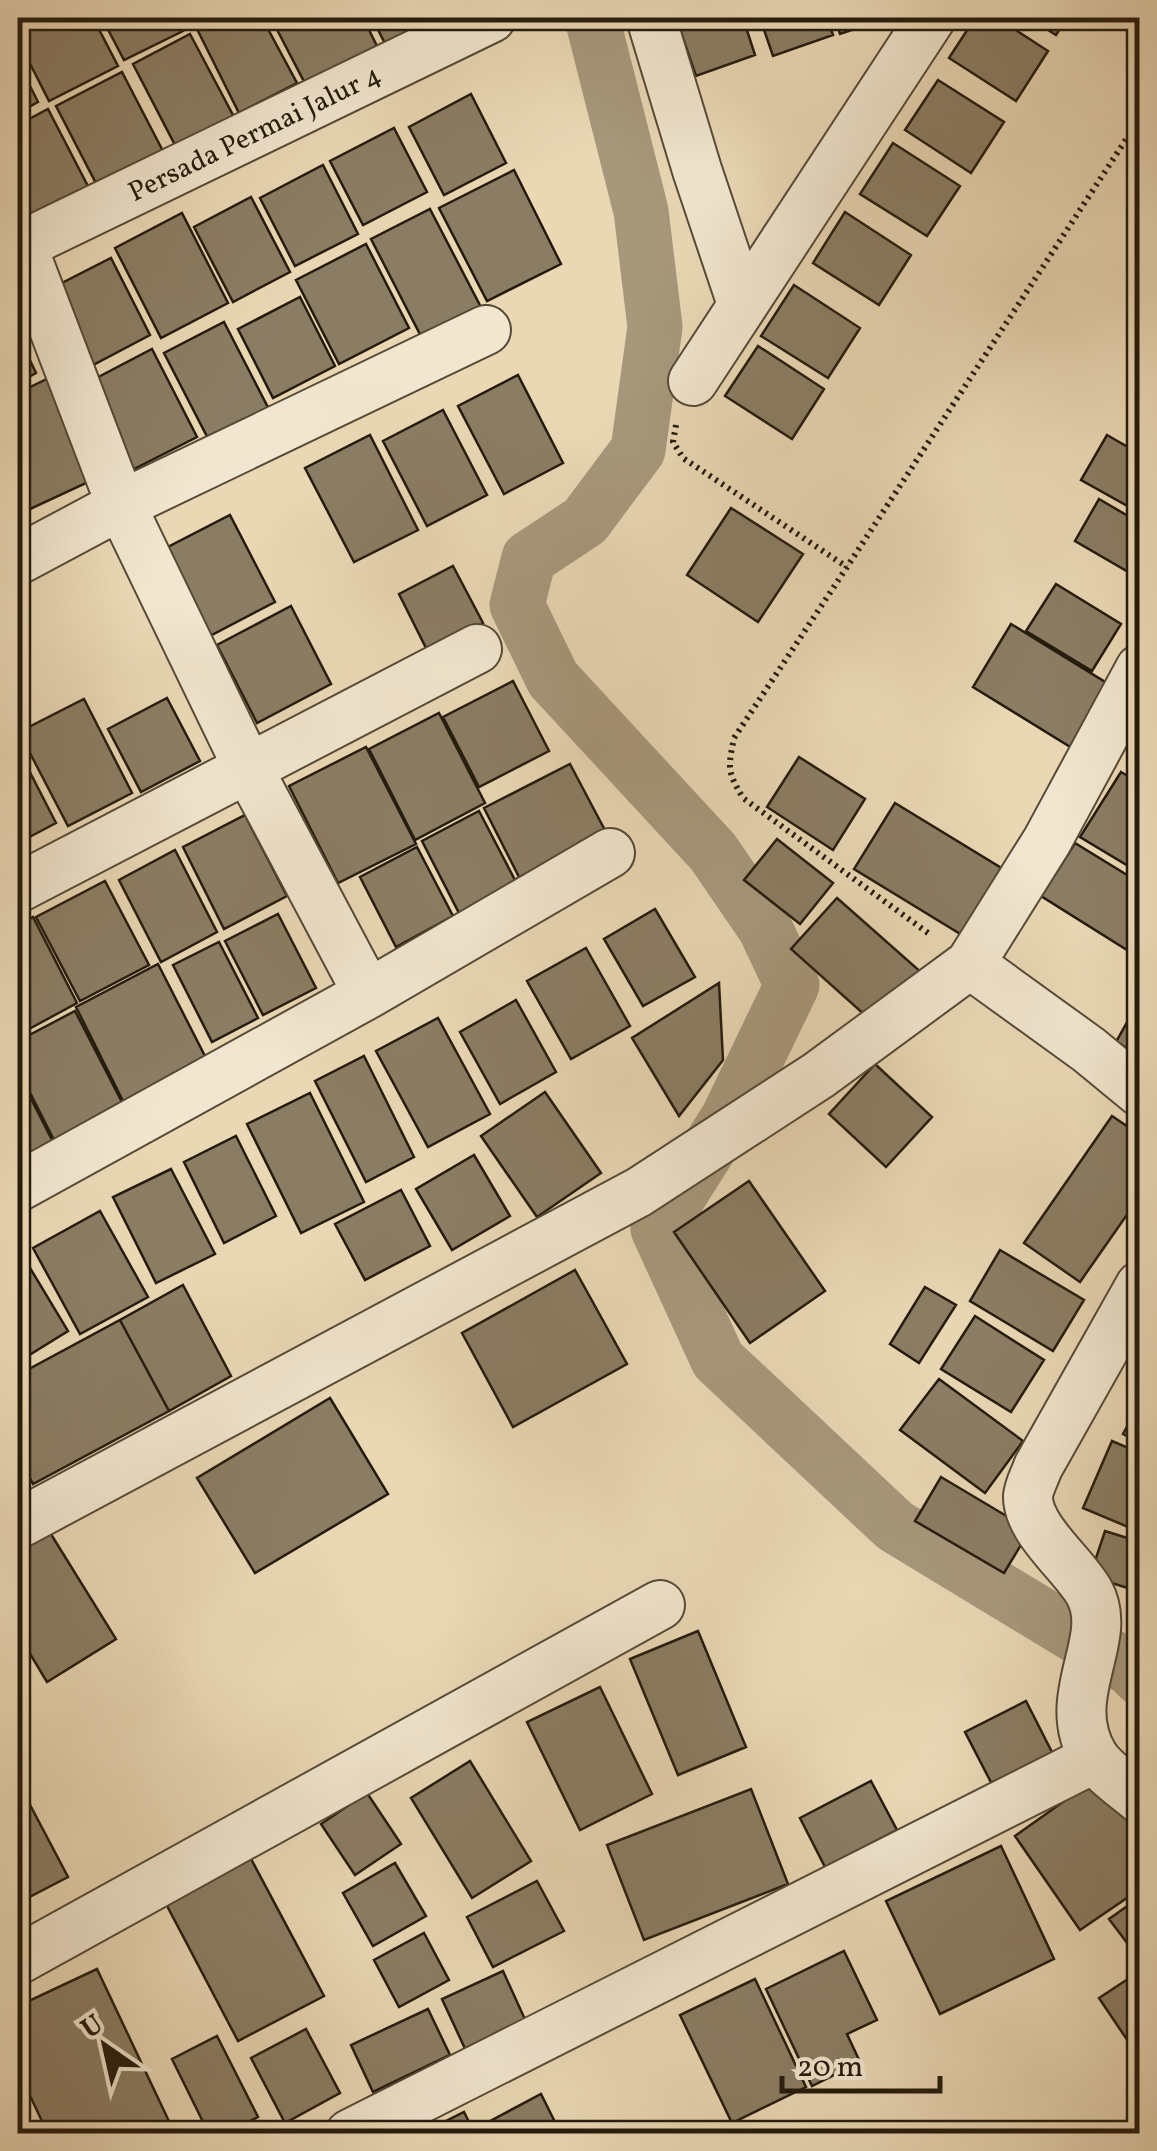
<svg xmlns="http://www.w3.org/2000/svg" width="1157" height="2151" viewBox="0 0 1157 2151" font-family="Vollkorn,serif">
	<style>
		.lines { fill: none; stroke-linecap: round; stroke-linejoin: round }
		.canal { stroke: #a7987c; stroke-width: 55 }
		.building { fill: #8b7d64; stroke: #241b0d; stroke-width: 2.5 }
		.street-casing { stroke: #564a37; stroke-width: 52 }
		.path { stroke: #241b0d; stroke-width: 6; stroke-dasharray: 2.5 5; stroke-linecap: butt }
		.street { stroke: #f1e6cf; stroke-width: 48 }
		.labels { text-anchor: middle; stroke-width: 9; stroke-linejoin: round; paint-order: stroke }
		.street-label { font-size: 28px; fill: #241b0d; stroke: #f1e6cf }
	</style>
	<rect width="100%" height="100%" fill="#ead8b5"/>
	<filter id="stains"><feTurbulence type="fractalNoise" baseFrequency=".002" numOctaves="4"/><feColorMatrix values="0 0 0 0 .2 0 0 0 0 .09 0 0 0 0 .02 0 0 0 .5 -.17"/></filter>
	<radialGradient id="worn" r=".72"><stop offset=".6" stop-color="#630" stop-opacity="0"/><stop offset="1" stop-color="#630" stop-opacity=".3"/></radialGradient>
	<g class="lines">
		<path class="canal" d="M592,18l49,193 14,116 -17,123 -53,71 -56,37 -12,47 36,74 160,173 52,76 27,57 -64,133 -70,111 60,131 177,166 236,143 9,9"/>
	</g>
	<path class="building" d="M18,18h75l25,48 -69,35 -31,-61z
		M102,18h74l7,13 -59,29z
		M223,18h39l35,65 -58,30 -41,-82z
		M271,18h92l20,40 -72,37z
		M372,18h77l-55,43z
		M676,18h67l12,37 -59,21z
		M760,18h67l6,17 -60,21z
		M835,18h53l-48,16z
		M975,18h22l51,33 -32,50 -67,-43z
		M1029,18h38l-11,17z
		M190,34l44,83 -58,30 -43,-83z
		M18,62l20,40 -20,11z
		M122,72l44,85 -66,34 -44,-85z
		M938,80l66,42 -33,51 -66,-43z
		M471,94l35,69 -62,32 -35,-68z
		M48,109l44,85 -63,33 -11,-23v-79z
		M394,128l33,64 -64,33 -33,-64z
		M893,143l67,43 -33,50 -67,-42z
		M323,165l35,69 -63,32 -35,-68z
		M514,170l47,94 -74,37 -48,-93z
		M251,197l39,75 -57,30 -39,-75z
		M430,209l55,106 -59,31 -55,-107z
		M845,212l66,43 -32,50 -66,-42z
		M182,213l46,90 -67,35 -46,-90z
		M366,244l43,84 -70,36 -43,-84z
		M111,258l39,77 -57,30 -39,-78z
		M794,285l66,43 -32,50 -67,-42z
		M300,297l35,69 -62,32 -35,-69z
		M224,322l51,99 -60,31 -51,-99z
		M18,335l18,38 -18,10z
		M758,346l66,43 -32,50 -67,-43z
		M152,349l45,88 -65,33 -45,-87z
		M518,375l45,88 -59,31 -46,-88z
		M51,377l46,101 -69,32 -10,-22v-95z
		M443,410l44,85 -60,31 -44,-85z
		M370,435l48,95 -64,32 -49,-94z
		M1107,435l33,19v59l-59,-33z
		M1099,499l41,24v49l-3,5 -62,-36z
		M731,508l72,46 -45,68 -71,-47z
		M230,515l45,87 -69,36 -44,-88z
		M453,566l30,57 -55,29 -29,-58z
		M1056,584l65,40 -29,47 -66,-40z
		M291,606l40,78 -74,39 -40,-78z
		M1011,624l99,61 -38,63 -99,-61z
		M513,681l36,70 -70,36 -36,-70z
		M167,698l33,63 -59,31 -33,-63z
		M84,699l48,94 -64,33 -49,-94z
		M439,713l46,90 -70,37 -46,-91z
		M366,747l50,97 -78,39 -49,-97z
		M18,749l38,74 -38,20z
		M799,757l66,42 -32,51 -66,-43z
		M570,764l38,72 -87,45 -37,-73z
		M1121,772l19,11v90l-60,-36z
		M895,803l108,66 -41,66 -108,-66z
		M479,811l38,73 -58,29 -37,-72z
		M245,815l42,81 -63,33 -41,-82z
		M777,839l56,44 -33,41 -56,-44z
		M1075,843l65,40v65l-5,7 -94,-59z
		M417,847l36,69 -57,31 -36,-70z
		M175,850l42,82 -56,30 -42,-82z
		M105,881l44,84 -69,36 -44,-84z
		M837,898l85,75 -46,52 -85,-76z
		M655,909l40,68 -52,29 -39,-67z
		M278,914l38,74 -53,27 -38,-74z
		M33,917l44,86 -59,32v-110z
		M219,942l39,76 -46,24 -39,-77z
		M586,948l44,78 -59,33 -44,-78z
		M158,964l51,100 -83,43 -50,-100z
		M719,983l4,77 -44,56 -47,-78z
		M1140,999v56l-24,-13z
		M516,1000l40,72 -56,32 -40,-72z
		M75,1011l50,97 -69,36 -38,-75v-28z
		M438,1018l52,96 -62,33 -52,-96z
		M364,1056l50,101 -48,25 -51,-101z
		M875,1064l57,53 -46,50 -57,-53z
		M18,1073l35,69 -35,18z
		M545,1092l56,81 -64,44 -56,-81z
		M310,1093l54,109 -63,31 -54,-109z
		M1112,1116l28,19v61l-60,86 -56,-39z
		M236,1136l40,80 -52,27 -40,-81z
		M474,1155l36,61 -58,34 -36,-61z
		M171,1169l44,85 -59,29 -43,-86z
		M749,1181l76,110 -75,52 -76,-111z
		M401,1190l29,56 -65,34 -30,-56z
		M100,1211l48,86 -68,37 -47,-86z
		M1000,1250l84,50 -31,51 -83,-50z
		M21,1253l47,78 -50,31v-107z
		M575,1270l52,94 -114,63 -51,-94z
		M183,1285l48,91 -62,35 -49,-91z
		M925,1287l31,18 -37,58 -29,-19z
		M975,1316l69,44 -33,52 -70,-43z
		M120,1320l49,91 -136,73 -15,-29v-80z
		M939,1379l84,62 -38,52 -85,-63z
		M330,1398l58,96 -133,79 -58,-95z
		M1140,1403v40l-17,-9z
		M1112,1441l28,12v79l-57,-24z
		M941,1477l89,53 -26,43 -89,-52z
		M49,1531l67,108 -69,43 -29,-48v-84z
		M1105,1531l35,11v50l-50,-16z
		M698,1631l48,116 -68,28 -48,-116z
		M600,1687l52,107 -72,36 -53,-108z
		M1026,1701l30,59 -60,32 -31,-60z
		M470,1761l61,100 -59,37 -61,-100z
		M1101,1775l39,56v58l-60,41 -65,-94z
		M871,1781l26,49 -72,37 -25,-49z
		M18,1782l50,95 -50,26z
		M751,1789l37,95 -144,56 -37,-95z
		M367,1793l34,51 -46,31 -34,-51z
		M1001,1846l53,113 -114,55 -54,-113z
		M250,1857l74,139 -86,45 -73,-139z
		M395,1863l31,53 -53,30 -30,-53z
		M537,1881l27,50 -71,36 -26,-50z
		M1140,1897v63l-31,-41z
		M424,1933l25,47 -50,27 -25,-47z
		M844,1951l33,69 -30,14 13,28 -48,24 -46,-97z
		M97,1969l78,165h-127l-30,-64v-64z
		M503,1971l25,55 -61,27 -25,-54z
		M1140,1971v88l-41,-61z
		M755,1979l51,108 -74,36 -52,-108z
		M428,2009l22,46 -77,37 -22,-47z
		M306,2029l34,64 -55,30 -34,-65z
		M217,2036l41,81 -33,17h-16l-37,-75z
		M541,2094l20,40h-81l-3,-6z
		M464,2112l11,22h-55z"/>
	<g class="lines">
		<g class="street-casing">
			<path id="street" d="M651,18l46,152 45,134
				M18,235l103,270 128,265 119,224
				M18,247l473,-229
				M693,381l238,-363
				M18,560l103,-55 365,-175
				M18,888l459,-239
				M970,964l119,86 51,42
				M18,1187l350,-193 242,-141
				M1140,1286l-102,181c-3,9 -9,19 -10,29 -1,33 45,68 61,96 27,48 -32,104 5,165 9,14 33,31 46,42
				M18,1524l621,-332 180,-117 151,-111 77,-123 93,-172
				M18,1960l642,-355
				M350,2134l745,-376"/>
		</g>
		<path class="path" d="M676,425l-3,17 10,16 164,109
			M928,933l-185,-135c-16,-27 -15,-30 -9,-60l113,-171 293,-449"/>
		<use href="#street" class="street"/>
	</g>
	<g class="labels">
		<g class="street-label">
			<text transform="translate(254 132) rotate(-26)" y="10">Persada Permai Jalur 4</text>
		</g>
	</g>
	<rect width="1157" height="2151" fill="none" stroke="#ead8b5" stroke-width="60"/>
	<rect x="20" y="20" width="1117" height="2111" fill="none" stroke="#241b0d" stroke-width="5"/>
	<rect x="30" y="30" width="1097" height="2091" fill="none" stroke="#241b0d" stroke-width="2.5"/>
	<g transform="translate(105 2046) rotate(326)" stroke="#f1e6cf" stroke-width="8" paint-order="stroke">
	<path d="M0-8L18 38L0 25L-18 38Z" fill="#241b0d"/>
	<text y="-15" font-size="28" font-weight="bold" text-anchor="middle" fill="#241b0d">U</text>
	</g>
	<path d="M782 2076v15h158v-15" fill="none" stroke="#241b0d" stroke-width="5"/>
	<text x="797" y="2076" font-size="30" fill="#241b0d" stroke="#f1e6cf" stroke-width="8" paint-order="stroke">20 m</text>
	<rect width="100%" height="100%" filter="url(#stains)"/>
	<rect width="100%" height="100%" fill="url(#worn)"/>
</svg>
